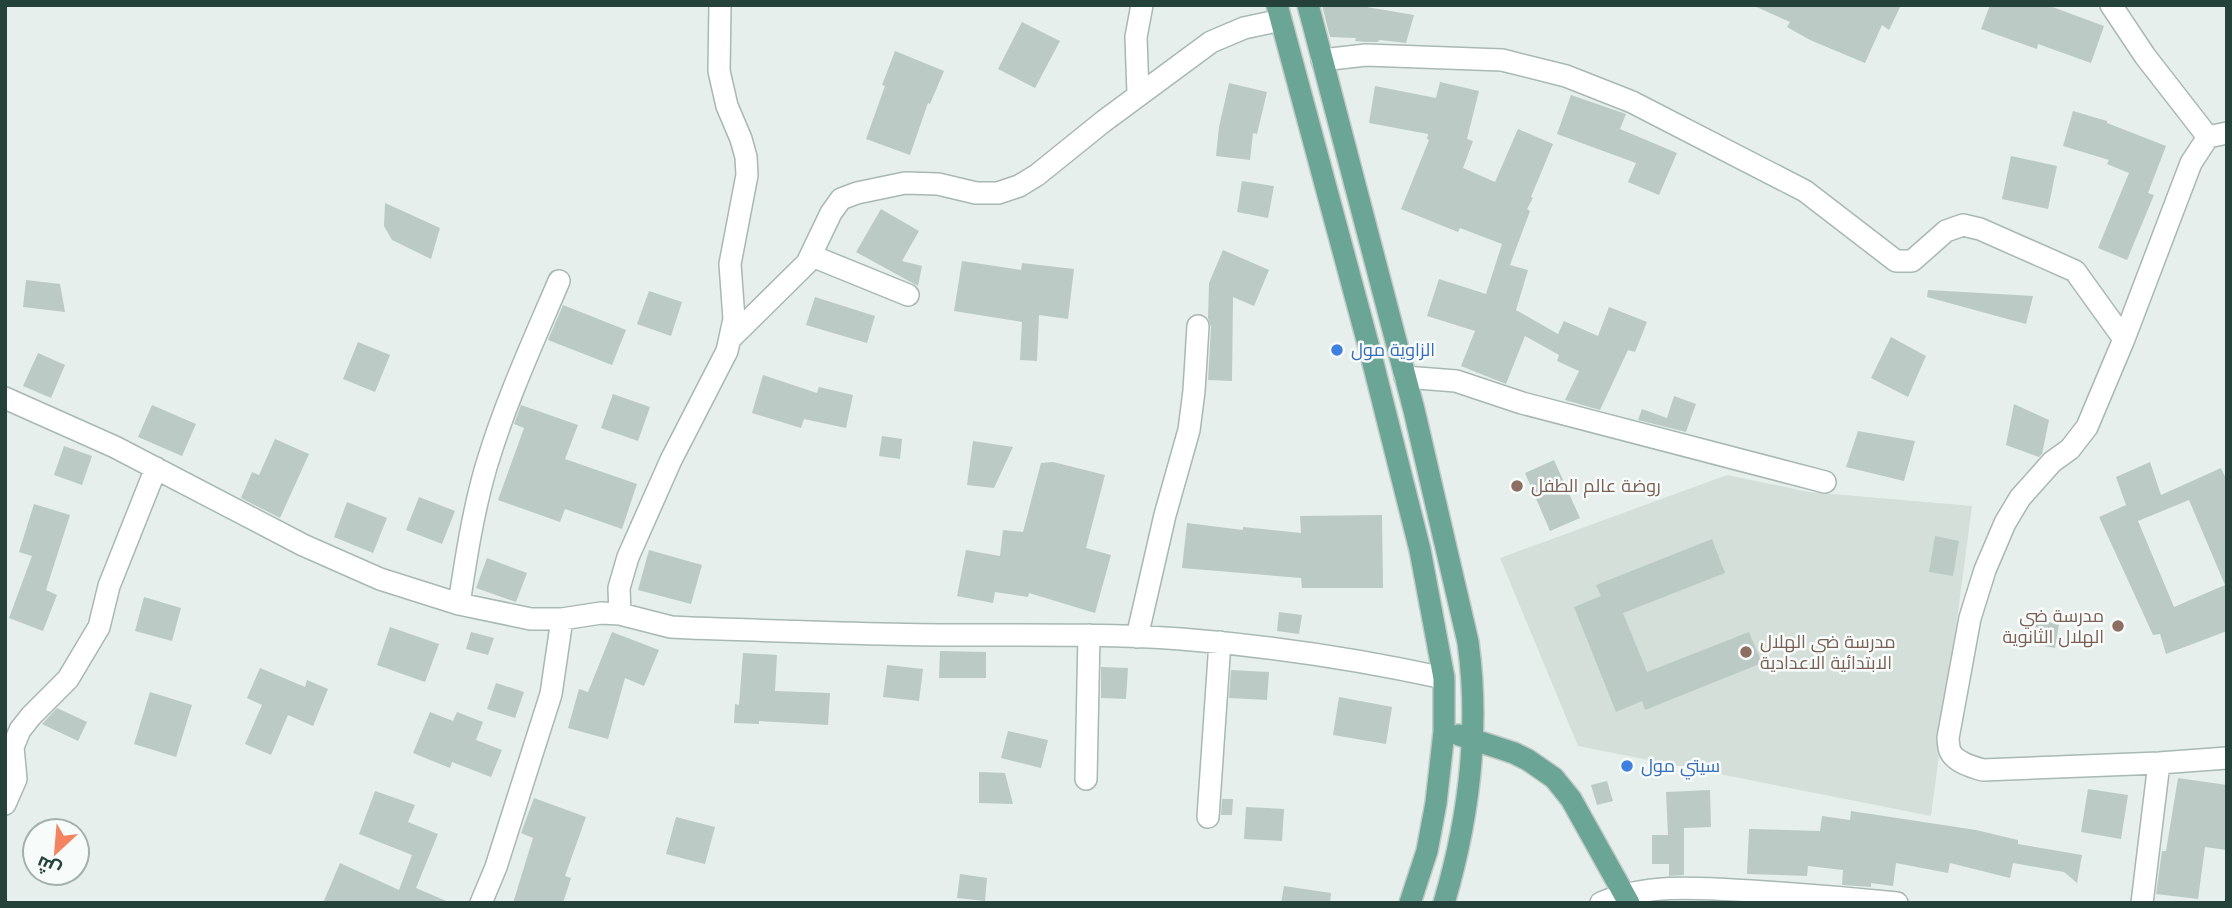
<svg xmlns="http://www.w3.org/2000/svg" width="2232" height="908" viewBox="0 0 2232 908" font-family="Arial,Cairo,sans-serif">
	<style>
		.built { fill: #d4dfda }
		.building { fill: #bbcac4; fill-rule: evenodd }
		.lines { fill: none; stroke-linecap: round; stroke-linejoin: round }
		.minor-casing { stroke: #a8b8b2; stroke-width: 24 }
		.major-casing { stroke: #c2cac8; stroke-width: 24 }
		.minor { stroke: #fff; stroke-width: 21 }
		.major { stroke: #6aa596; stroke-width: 21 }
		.shop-dot { fill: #3f7fe0; stroke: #f7fbf9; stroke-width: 2.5 }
		.education-dot { fill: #8d6e63; stroke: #f7fbf9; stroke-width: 2.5 }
		.labels { text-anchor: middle; stroke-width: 5; stroke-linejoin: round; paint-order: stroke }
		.shop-label { font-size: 18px; fill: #366cbe; stroke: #f7fbf9; text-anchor: start }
		.education-label { font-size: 18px; fill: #785e54; stroke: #f7fbf9; text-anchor: start }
	</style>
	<rect width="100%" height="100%" fill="#e6efeb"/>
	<path class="built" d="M1727,475l82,17 163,14 -41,310 -353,-70 -78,-188z"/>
	<path class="building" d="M1322,5h33l59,10 -8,28 -26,-3 -3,2h-11l-11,-1 1,-3 -26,-1z
		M1752,5h149l-12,25 -7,-5 -17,38 -55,-23 -23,-13 3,-5z
		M1990,5h57l57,21 -13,37 -53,-19 -1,5 -56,-20z
		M1022,22l38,19 -25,47 -37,-19z
		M895,51l49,20 -14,33 -2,-1 -18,52 -44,-16 19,-53 -3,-1z
		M1440,82l39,9 -12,48 6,2 -10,27 32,14 23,-53 35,15 -22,53 2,1 -6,11 3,2 -20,54 18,5 -12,40 42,24 6,-13 34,15 11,-29 38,15 -12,30 -7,-2 -28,60 -35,-10 14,-29 -22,-10 2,-6 -34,-19 -19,48 -45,-18 14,-35 -48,-15 12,-37 47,15 16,-50 -42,-16 -2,4 -57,-23 28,-69 -2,-1 1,-5 -59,-11 6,-37 61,12z
		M1229,83l38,9 -10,42 -4,-1 -3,27 -34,-4 3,-29z
		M1571,95l55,19 -6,15 57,24 -18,42 -31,-13 8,-19 -79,-29z
		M2073,111l34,10v2l59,23 -18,47 6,2 -27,65 -29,-12 31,-75 -22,-9 2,-4 -46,-14z
		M2011,156l46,10 -9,43 -46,-10z
		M1242,181l32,5 -6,32 -31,-6z
		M385,203l55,25 -9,31 -39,-19 -8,-14z
		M881,209l38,22 -17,30 20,5 -4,20 -62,-34z
		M1223,250l46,20 -15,36 -21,-9 -1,84 -24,-1 3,-53 -3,-9 1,-35z
		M962,261l59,9 1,-7 52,6 -6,50 -29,-4 -2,46 -17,-1 2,-38 -68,-11z
		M26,280l34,4 5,28 -42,-5z
		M1928,290l105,6 -7,28 -99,-27z
		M649,291l33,11 -11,34 -34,-12z
		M815,297l60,19 -8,27 -61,-18z
		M563,305l63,25 -14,35 -64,-25z
		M1891,337l35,19 -18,41 -37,-19z
		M358,342l32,13 -15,37 -32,-13z
		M38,353l27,12 -14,33 -28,-12z
		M763,375l54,18 2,-6 34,8 -7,33 -42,-9 -3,9 -49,-15z
		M613,394l37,13 -12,34 -37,-13z
		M1674,396l22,8 -10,28 -48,-12 4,-11 25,9z
		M2014,404l35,16 -7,34 -3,3 -33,-12z
		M152,405l44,19 -14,32 -44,-19z
		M521,405l57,20 -13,34 72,25 -15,45 -57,-20 -5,13 -62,-22 26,-72 -10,-4z
		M1858,431l57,10 -11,40 -58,-14z
		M882,436l20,3 -2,20 -21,-3z
		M275,439l34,15 -29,64 -39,-20 11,-26 7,3z
		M973,441l40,6 -19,41 -27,-3z
		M64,446l28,10 -10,29 -28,-10z
		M1554,460l26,58 -30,13 -25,-58z
		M1053,462l52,13 -19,73 25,7 -16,58 -66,-20 -1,4 -33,-5 -2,11 -36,-7 9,-46 34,6 3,-26 20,2 18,-69z
		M2150,462l11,33 60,-27 6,13v150l-61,23 -6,-20 -7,1 -54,-118 27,-12 -10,-28zM2189,500l36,85 -51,22 -36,-86z
		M419,497l36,14 -13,33 -36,-14z
		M347,502l40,16 -14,35 -39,-16z
		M34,504l36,11 -24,75 11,5 -14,36 -34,-13 23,-62 -13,-4z
		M1382,515l1,73h-81l-1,-10 -119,-10 5,-45 56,7v-3l58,6 -1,-17z
		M1935,536l24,5 -6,35 -24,-4z
		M1712,539l13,34 -102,40 24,59 102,-40 13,31 -117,47 -3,-9 -26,11 -42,-105 27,-11 -5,-11z
		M649,550l53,15 -11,39 -53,-14z
		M487,558l40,15 -11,29 -40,-14z
		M144,597l37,11 -9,33 -37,-10z
		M1279,612l23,3 -3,19 -22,-3z
		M2031,619l28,5 -4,24 -28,-5z
		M390,627l49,17 -14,38 -48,-17z
		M471,632l23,6 -6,17 -22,-6z
		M612,632l47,18 -15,36 -19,-8 -17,61 -40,-11 11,-39 9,3z
		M940,651l46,1v26h-47z
		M743,653l34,2 -2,36 55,2 -2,32 -69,-4v3l-25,-1 1,-19 4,1z
		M887,665l36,4 -4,32 -36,-4z
		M1101,667l27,1 -2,31 -25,-1z
		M260,668l45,19 2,-7 21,9 -15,37 -25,-11 -17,40 -26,-11 17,-39 -15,-7z
		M1231,670l38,2 -2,28 -38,-2z
		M496,683l28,9 -9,26 -28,-9z
		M150,692l42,13 -16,52 -42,-13z
		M1339,697l53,10 -6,37 -53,-9z
		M57,708l30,14 -9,19 -36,-17z
		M430,712l23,9 4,-9 26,10 -7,18 26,10 -11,27 -39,-15 -2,6 -37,-15z
		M1008,731l40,9 -7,28 -40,-10z
		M979,772l26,1 8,31 -34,-1z
		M2178,778l49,7v65l-22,-3 -7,52 -42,-5 6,-43h4z
		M1607,781l6,20 -16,4 -6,-20z
		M2088,789l40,6 -7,44 -40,-7z
		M1710,790l1,37 -27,1v47l-15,1v-12h-17v-29h16l-2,-43z
		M375,791l40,14 -7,17 30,12 -22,54 35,15h-128l17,-40 59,27 13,-35 -53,-21z
		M534,798l52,19 -21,59 6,2 -8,25h-50l20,-65 -12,-5z
		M1222,799h11l-1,16h-11z
		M1246,807l38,2 -2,32 -38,-2z
		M1851,811l125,19 42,10v4l64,11 -5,28 -13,-11 -51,-9 -3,15 -60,-15 -2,10 -52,-10 -3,23 -22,-3v4l-29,-2 1,-15 -35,-4 -1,10 -60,-2 2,-45 71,2 2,-15 28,4z
		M676,817l39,10 -10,37 -39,-10z
		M960,874l27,4 -2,23 -28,-3z
		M1284,886l47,7 -1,10h-49z"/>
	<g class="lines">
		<g class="minor-casing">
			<path id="minor" d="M2111,5l34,51 63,81
				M1322,60l44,-5 136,5 64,16 66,26 173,89 91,70h16l34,-30 17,-6 17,4 95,42 49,68
				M1138,94l-2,-57 6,-32
				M2227,133l-19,4 -17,26 -67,176 -37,88 -17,22 -18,13 -32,36 -15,25 -20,47 -15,48 -22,120c0,1 1,12 2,13 5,11 22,16 33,19l176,-7 68,-5
				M812,256l96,39
				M731,338l76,-75 24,-50 10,-14 16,-6 48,-10 33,1 38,9h22l21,-7 18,-11 67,-54 107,-79 33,-14 37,-8
				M1405,377l51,4 66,22 303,79
				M5,398l110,49 188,98 77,34 79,25 72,15h31l39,-6 19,1 51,13 20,1c92,3 185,7 277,7 71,0 142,-1 213,4 89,7 176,20 263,39
				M459,604c7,-46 14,-92 27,-137 19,-64 47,-125 73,-186
				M620,614l-1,-26 9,-31 43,-97 56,-109 7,-32 -4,-55 17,-89 -1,-18 -5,-18 -14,-33 -8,-35 1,-66
				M1137,637l28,-122 24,-85 5,-39 4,-65
				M1086,779l3,-144
				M5,804l11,-25 -3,-32 7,-17 11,-14 37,-37 31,-52 10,-41 47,-118
				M1208,817l12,-175
				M481,903l15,-36 55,-173 11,-75
				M1601,903c47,-20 100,-15 150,-12 48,3 97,7 146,12
				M2142,903l17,-140"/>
		</g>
		<g class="major-casing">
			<path id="major" d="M1277,5l94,350 49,195 24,128v54l-8,71 -9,48 -17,52
				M1308,5l106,405 54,232c12,87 1,176 -24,261
				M1459,735l55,18 14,7 26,18 17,21 58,104"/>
		</g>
		<use href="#minor" class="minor"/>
		<use href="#major" class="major"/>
	</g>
	<g class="shop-dot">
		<circle cx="1337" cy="350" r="7"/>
		<circle cx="1627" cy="766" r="7"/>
	</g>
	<g class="education-dot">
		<circle cx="1517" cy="486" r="7"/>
		<circle cx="2118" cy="626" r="7"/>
		<circle cx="1746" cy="652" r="7"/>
	</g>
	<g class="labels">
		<g class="shop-label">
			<text x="1351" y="356">الزاوية مول</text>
			<text x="1641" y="772">سيتي مول</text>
		</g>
		<g class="education-label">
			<text x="1531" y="492">روضة عالم الطفل</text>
			<text x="2104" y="622" text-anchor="end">مدرسة ضي<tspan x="2104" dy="21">الهلال الثانوية</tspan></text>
			<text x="1760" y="648">مدرسة ضي الهلال<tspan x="1760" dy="21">الابتدائية الاعدادية</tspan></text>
		</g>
	</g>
	<rect width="2232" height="908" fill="none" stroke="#24423a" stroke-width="14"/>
	<g transform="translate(56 852) rotate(206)"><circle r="33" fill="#f7fbf9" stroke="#a3b1ad" stroke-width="2"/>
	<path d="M0-5L12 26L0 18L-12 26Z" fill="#f4845f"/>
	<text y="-10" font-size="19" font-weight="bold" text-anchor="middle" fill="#24423a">ش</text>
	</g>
</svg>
